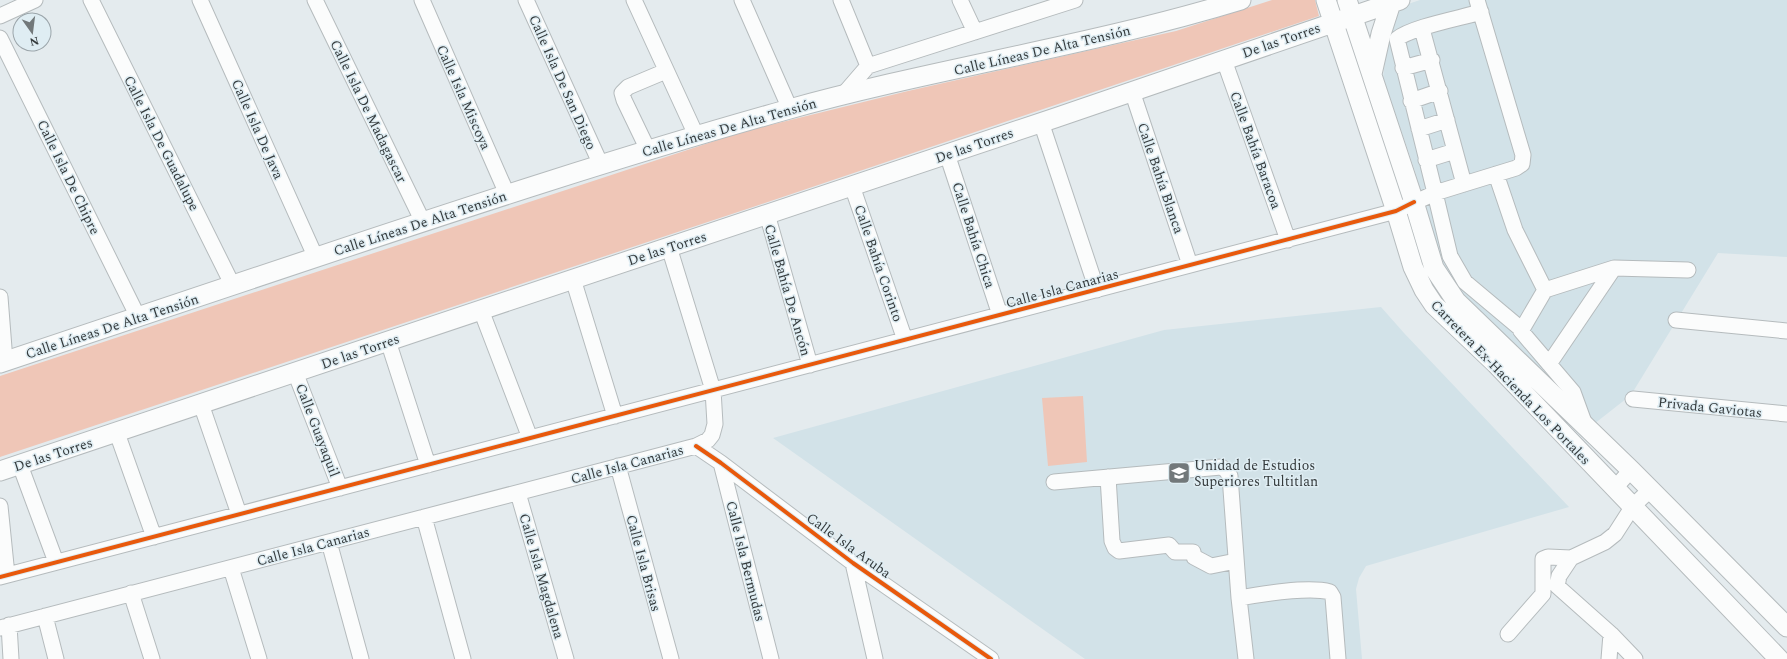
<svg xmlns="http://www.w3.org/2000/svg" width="1787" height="659" viewBox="0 0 1787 659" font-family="Spectral,serif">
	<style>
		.built { fill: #d2e2e8 }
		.green { fill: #efc6b7 }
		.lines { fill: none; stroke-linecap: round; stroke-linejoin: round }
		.minor-casing { stroke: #b5bbbd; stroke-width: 17 }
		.major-casing { stroke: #b5bbbd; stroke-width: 21 }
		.minor { stroke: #fbfcfc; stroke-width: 15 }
		.major { stroke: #fbfcfc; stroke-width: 19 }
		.cycleway-casing { stroke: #dfedf3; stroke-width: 6 }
		.cycleway { stroke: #e8590c; stroke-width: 4 }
		.labels { text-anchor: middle; stroke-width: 3; stroke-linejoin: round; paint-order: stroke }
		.street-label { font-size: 14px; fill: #343a3c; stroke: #dfedf3 }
		.poi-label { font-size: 14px; fill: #343a3c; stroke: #dfedf3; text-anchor: start }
	</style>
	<rect width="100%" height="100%" fill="#e4ebee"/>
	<path class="built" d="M1420,0h367v257l-69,-4 -87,142 -37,29 -145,-143 -12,-32 -23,-81 -31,-90 5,-44 14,-28z
		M1381,307l23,26 165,174 -203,59 -7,12 -3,11 6,70h-277l-312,-221 391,-108z"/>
	<path class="green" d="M1272,0h43l4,16 -566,191 -753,250v-81l742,-244 166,-41 268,-60z
		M1083,396l4,66 -39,4 -6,-68z"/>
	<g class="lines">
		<g class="minor-casing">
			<path id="minor" d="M91,0l142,286
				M200,0l116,258
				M315,0l108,222
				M422,0l85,194
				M526,0l75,165
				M634,0l62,135
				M742,0l48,109
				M841,0l27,66
				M960,0l15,32
				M0,16l35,-16
				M1422,29l42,155 52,-16 6,-4 1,-9 -46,-155
				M0,38l138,279
				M1224,60l64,180
				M1403,68l29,-8
				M1132,91l58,174
				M843,95l25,-29 207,-66
				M1411,101l29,-10
				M1041,122l56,168
				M1419,129l28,-9
				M648,150l-24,-50 -2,-7 6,-6 38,-16
				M947,154l53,161
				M1426,160l29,-9
				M1496,174l19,56 30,60 -24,41 52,61 12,33
				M1464,184l-29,9 -38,-154c14,-12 64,-21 84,-27
				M852,186l53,154
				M767,214l43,151
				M573,279l42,137
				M1545,290l69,-22 74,2
				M0,297l5,64
				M481,310l49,128
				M1676,320l111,11
				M388,341l40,124
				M1549,364l65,-96
				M295,372l45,116
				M1633,399l154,15
				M201,404l38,110
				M117,433l37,104
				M696,446l25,17 132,100 138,96
				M721,463l50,196
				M20,465l36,97
				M618,466l53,193
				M1108,477l4,64 3,7 4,3 50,-6 6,7h18l1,5 17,9 25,-5
				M1054,482l167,-15 5,3 4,6 9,122
				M1615,488l16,-18
				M518,493l48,166
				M0,506l7,69
				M424,517l39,142
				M329,542l32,117
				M1571,558l-12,18 -2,10 54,48 24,25
				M853,563l22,96
				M231,568l28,91
				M0,577l1396,-366 39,-18 15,63 15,26 56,47
				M131,593l21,66
				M45,616l11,43
				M9,625l2,34
				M0,628l696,-182 12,-6 4,-5 3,-11 -2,-34 -44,-143
				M1508,634l35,-40v-35l5,-2 23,1 34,-16 10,-8 18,-28 17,-16
				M1246,659l-7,-61c23,-4 69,-12 91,-6l3,5 5,62
				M1609,659l2,-25"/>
		</g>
		<g class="major-casing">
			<path id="major" d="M1326,0l70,211 17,56 11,23 10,15 62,59 283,295
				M1347,0l67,202 20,66 22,33 175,169 156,157
				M1372,74l9,-40 10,-31
				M0,363c103,-35 206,-68 308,-103 159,-53 317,-105 478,-150 150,-42 305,-64 455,-110
				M0,471l1055,-353 345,-118"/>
		</g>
		<use href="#minor" class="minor"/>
		<use href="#major" class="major"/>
		<g class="cycleway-casing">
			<path id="cycleway" d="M696,446l25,17 132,100 138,96
				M0,577l1396,-366 18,-9"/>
		</g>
		<use href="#cycleway" class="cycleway"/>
	</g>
	<defs>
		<g id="university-square" transform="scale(1.15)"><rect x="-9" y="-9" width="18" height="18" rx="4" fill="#72787a" stroke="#dfedf3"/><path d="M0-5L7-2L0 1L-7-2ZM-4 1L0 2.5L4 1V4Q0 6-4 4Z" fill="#fff"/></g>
	</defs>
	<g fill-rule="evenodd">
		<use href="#university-square" x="1179" y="473"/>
	</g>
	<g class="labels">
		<g class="street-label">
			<text transform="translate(1281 40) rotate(-19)" y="5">De las Torres</text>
			<text transform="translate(1042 50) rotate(-13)" y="5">Calle Líneas De Alta Tensión</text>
			<text transform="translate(563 82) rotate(66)" y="5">Calle Isla De San Diego</text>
			<text transform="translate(464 97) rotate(66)" y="5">Calle Isla Miscoya</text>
			<text transform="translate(369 111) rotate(64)" y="5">Calle Isla De Madagascar</text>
			<text transform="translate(729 127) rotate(-16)" y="5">Calle Líneas De Alta Tensión</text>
			<text transform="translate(258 129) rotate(66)" y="5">Calle Isla De Java</text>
			<text transform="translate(162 143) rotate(63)" y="5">Calle Isla De Guadalupe</text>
			<text transform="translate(974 145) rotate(-19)" y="5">De las Torres</text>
			<text transform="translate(1256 150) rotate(70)" y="5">Calle Bahía Baracoa</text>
			<text transform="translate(69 177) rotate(64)" y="5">Calle Isla De Chipre</text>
			<text transform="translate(1161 178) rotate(71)" y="5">Calle Bahía Blanca</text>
			<text transform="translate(420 223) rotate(-18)" y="5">Calle Líneas De Alta Tensión</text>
			<text transform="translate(974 235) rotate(72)" y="5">Calle Bahía Chica</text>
			<text transform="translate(667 248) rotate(-18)" y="5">De las Torres</text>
			<text transform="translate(879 263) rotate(71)" y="5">Calle Bahía Corinto</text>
			<text transform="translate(1062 288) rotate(-15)" y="5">Calle Isla Canarias</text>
			<text transform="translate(788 290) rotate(74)" y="5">Calle Bahía De Ancón</text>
			<text transform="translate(112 326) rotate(-18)" y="5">Calle Líneas De Alta Tensión</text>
			<text transform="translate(360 351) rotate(-19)" y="5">De las Torres</text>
			<text transform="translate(1511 382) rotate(46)" y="5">Carretera Ex-Hacienda Los Portales</text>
			<text transform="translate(1710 407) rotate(6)" y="5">Privada Gaviotas</text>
			<text transform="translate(318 430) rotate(69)" y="5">Calle Guayaquil</text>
			<text transform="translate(53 454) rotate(-18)" y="5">De las Torres</text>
			<text transform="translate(627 464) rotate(-15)" y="5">Calle Isla Canarias</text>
			<text transform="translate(849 545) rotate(36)" y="5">Calle Isla Aruba</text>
			<text transform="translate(313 546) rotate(-15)" y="5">Calle Isla Canarias</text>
			<text transform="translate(746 561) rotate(76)" y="5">Calle Isla Bermudas</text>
			<text transform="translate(644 563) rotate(75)" y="5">Calle Isla Brisas</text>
			<text transform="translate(542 576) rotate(74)" y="5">Calle Isla Magdalena</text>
		</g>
		<g class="poi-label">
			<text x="1194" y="470">Unidad de Estudios<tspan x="1194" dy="16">Superiores Tultitlan</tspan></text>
		</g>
	</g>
	<g transform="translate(32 32) rotate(166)"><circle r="19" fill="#dfedf3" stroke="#9ba5aa"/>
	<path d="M0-3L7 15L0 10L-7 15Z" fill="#72787a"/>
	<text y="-6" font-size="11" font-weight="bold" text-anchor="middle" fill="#343a3c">N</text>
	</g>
</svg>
